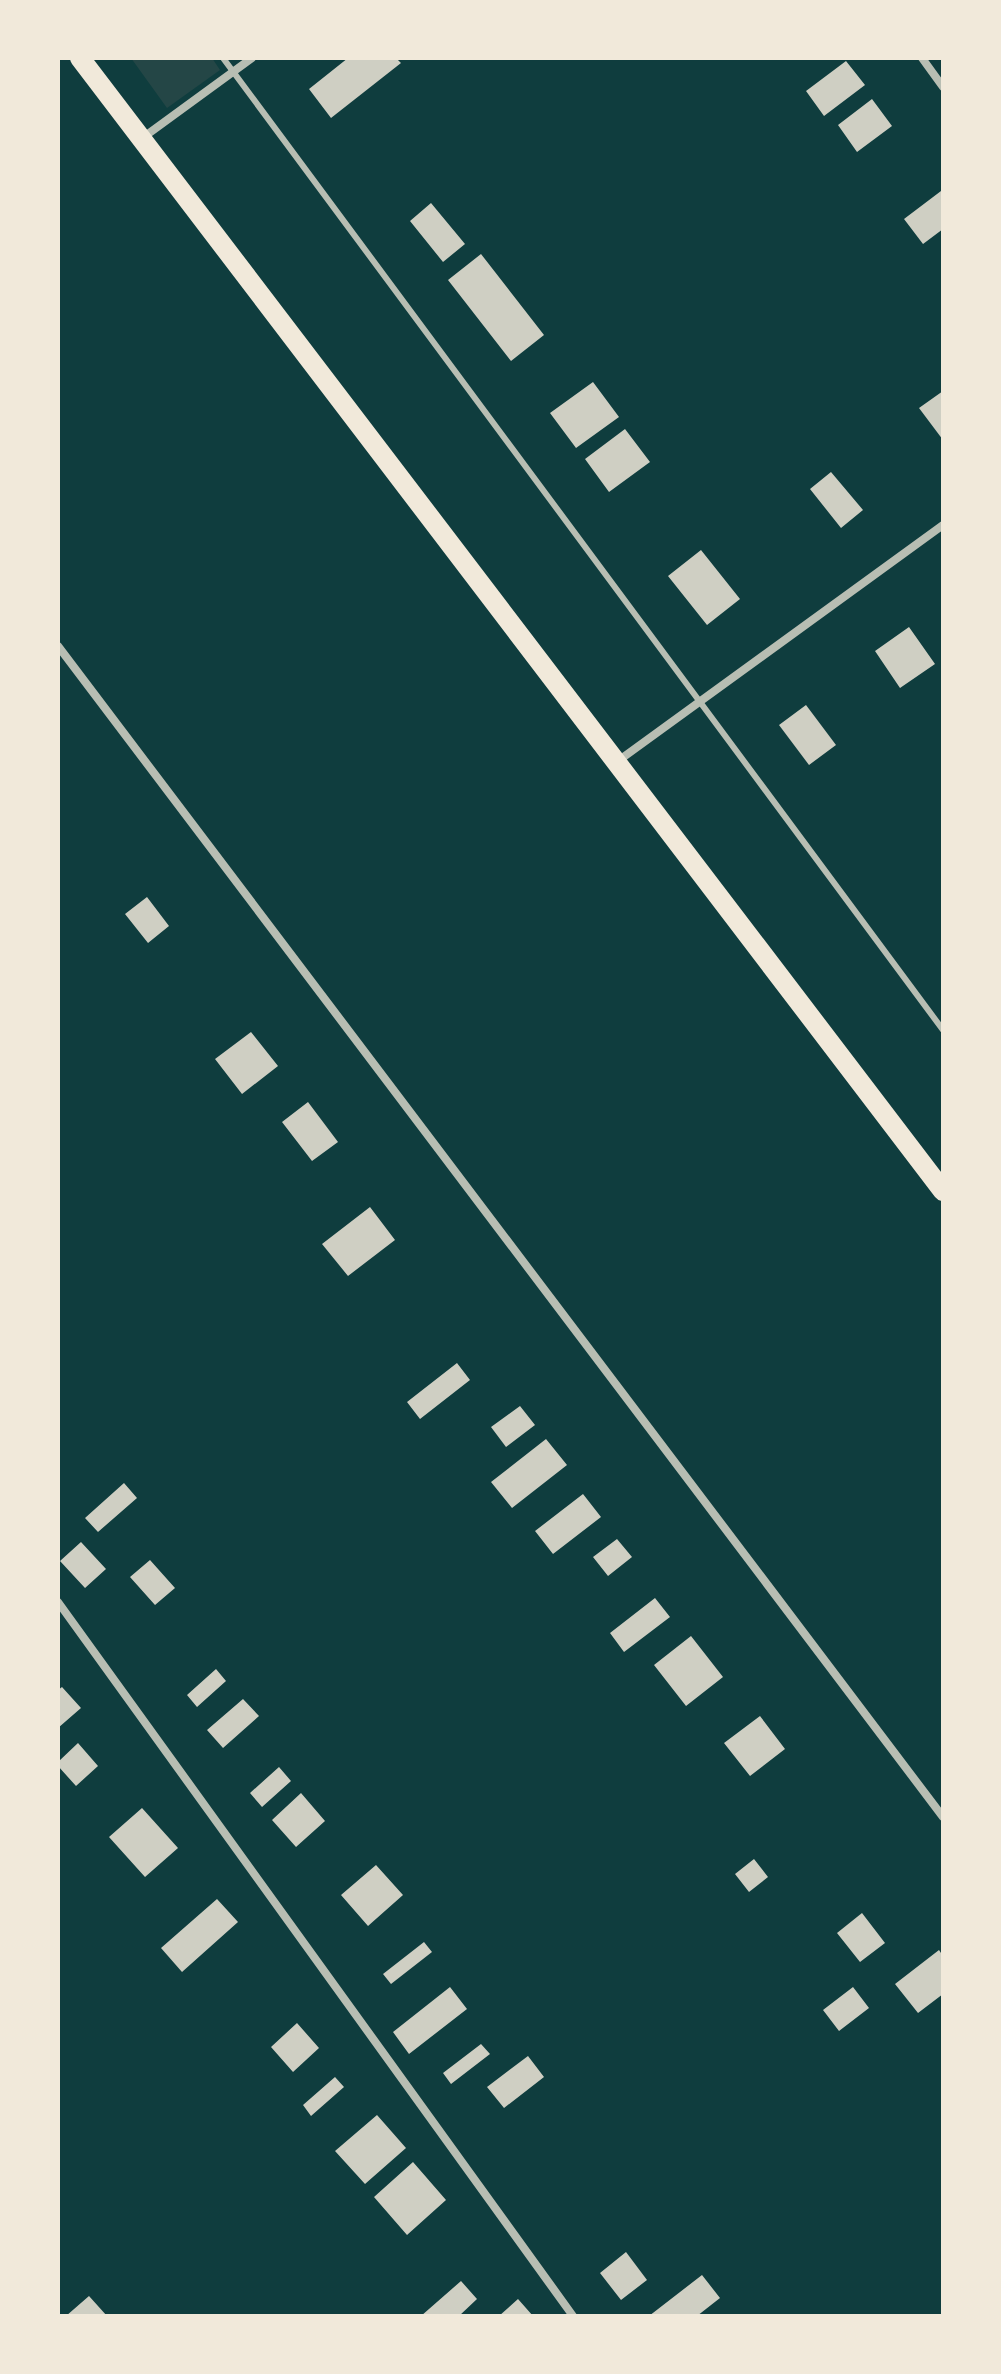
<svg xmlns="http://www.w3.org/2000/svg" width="1001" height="2374" viewBox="0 0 1001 2374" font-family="Inter,sans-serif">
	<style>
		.green { fill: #244646 }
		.building { fill: #cfcfc3 }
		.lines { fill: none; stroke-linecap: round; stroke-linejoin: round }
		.service { stroke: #b8beb3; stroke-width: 6 }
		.minor { stroke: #b8beb3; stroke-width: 8 }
		.primary { stroke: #f1e9da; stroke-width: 20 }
	</style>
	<rect width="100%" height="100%" fill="#0f3d3e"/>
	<path class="green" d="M131,58h81l8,12 -53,38z"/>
	<path class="building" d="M348,58h48l5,5 -70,55 -22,-29z
		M846,61l19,24 -41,31 -18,-25z
		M872,99l20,27 -35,26 -19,-27z
		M941,191l2,38 -20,15 -19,-25z
		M431,203l34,41 -22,18 -33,-41z
		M481,254l63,81 -33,26 -63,-81z
		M593,382l26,35 -43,31 -26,-35z
		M943,391v49l-24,-32z
		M625,429l25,33 -41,30 -24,-33z
		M831,472l32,38 -22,18 -31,-39z
		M701,550l39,49 -33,26 -39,-49z
		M909,627l26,37 -35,24 -25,-37z
		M806,705l30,40 -27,20 -30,-40z
		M147,897l22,29 -21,17 -23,-29z
		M251,1032l27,34 -36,28 -27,-35z
		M308,1102l30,40 -26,19 -30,-39z
		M370,1207l25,33 -47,36 -26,-32z
		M457,1363l13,17 -50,39 -13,-17z
		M520,1406l15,19 -29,22 -15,-20z
		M546,1439l21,26 -55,43 -21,-26z
		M124,1483l13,15 -39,34 -13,-14z
		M583,1494l18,23 -48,37 -18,-23z
		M617,1539l15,18 -24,19 -15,-19z
		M81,1542l25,27 -21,19 -25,-27z
		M150,1560l25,28 -20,17 -25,-28z
		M655,1598l15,19 -46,35 -14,-19z
		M691,1636l32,41 -37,29 -32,-41z
		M216,1669l10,12 -29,26 -10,-12z
		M62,1687l19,21 -23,20v-38z
		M243,1699l16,17 -36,32 -16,-18z
		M760,1716l25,33 -35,27 -26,-33z
		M78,1743l20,23 -22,20 -18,-20v-4z
		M279,1767l12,14 -29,26 -12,-14z
		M301,1793l24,28 -29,26 -24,-27z
		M142,1808l36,40 -33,29 -36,-40z
		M754,1859l14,18 -19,15 -14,-18z
		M376,1865l27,30 -35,31 -27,-31z
		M217,1899l21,23 -56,50 -21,-24z
		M862,1913l23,30 -25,19 -23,-29z
		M424,1942l8,10 -41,32 -8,-10z
		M939,1950l4,6v38l-25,19 -23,-29z
		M450,1987l17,22 -58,45 -16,-22z
		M853,1987l16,21 -30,23 -16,-21z
		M297,2023l22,25 -26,24 -22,-25z
		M481,2044l9,10 -39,30 -8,-11z
		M528,2056l16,21 -40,31 -17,-21z
		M335,2077l9,10 -33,29 -8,-11z
		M377,2115l29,33 -41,36 -30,-33z
		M413,2162l33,38 -39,35 -33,-38z
		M626,2252l21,28 -26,20 -21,-27z
		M702,2275l18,23 -23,18h-48z
		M461,2281l16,18 -18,17h-38z
		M89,2296l18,20h-41z
		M518,2299l15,17h-34z"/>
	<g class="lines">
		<path class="service" d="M223,58l720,972"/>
		<path class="minor" d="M922,58l21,29
			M141,139l111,-81
			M58,646l885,1171
			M618,761l325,-236
			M58,1602l515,714"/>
		<path class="primary" d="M80,58l863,1133"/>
	</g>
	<rect width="1001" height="2374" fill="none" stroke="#f1e9da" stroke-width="120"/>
</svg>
